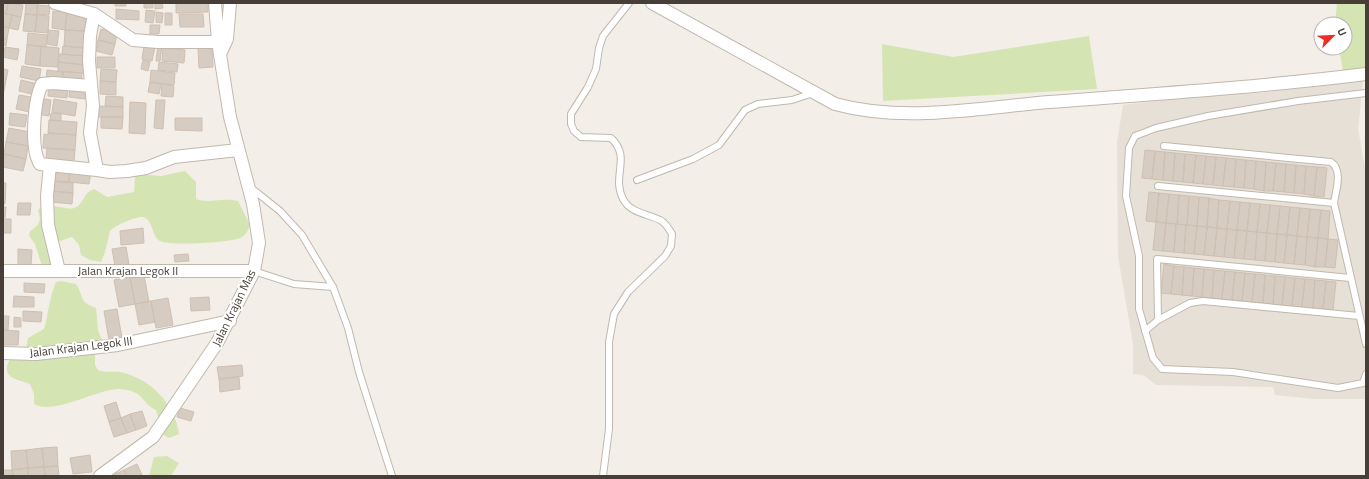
<svg xmlns="http://www.w3.org/2000/svg" width="1369" height="479" viewBox="0 0 1369 479" font-family="'Titillium Web',sans-serif">
	<style>
		.residential { fill: #e6e0d6 }
		.green { fill: #d4e5b3 }
		.building { fill: #d7ccc1; stroke: #cec0b2 }
		.lines { fill: none; stroke-linecap: round; stroke-linejoin: round }
		.service-casing { stroke: #c1b8ae; stroke-width: 8 }
		.minor-casing { stroke: #c1b8ae; stroke-width: 14 }
		.service { stroke: #fff; stroke-width: 6 }
		.minor { stroke: #fff; stroke-width: 12 }
		.labels { text-anchor: middle; stroke-width: 4; stroke-linejoin: round; paint-order: stroke }
		.street-label { font-size: 12px; fill: #463e37; stroke: #fff }
	</style>
	<rect width="100%" height="100%" fill="#f3eee8"/>
	<path class="residential" d="M1363,81l-5,48 8,44v226h-53l-38,-4 -2,-8 -117,-2 -13,-10 -10,-1v-30l-15,-88 -1,-114 6,-37 71,-9 66,-3z"/>
	<path class="green" d="M1337,3h29v64l-23,4 -4,-23h6v-24h-10z
		M1089,36l8,53 -214,12 -1,-57 71,13z
		M185,171l11,11v17c14,5 28,-2 42,2l12,24c-2,5 -3,9 -8,12 -9,6 -72,9 -82,4 -9,-5 -6,-21 -17,-24 -7,-1 -29,9 -33,14l-5,21 -4,10 -11,-2 -9,-5 -2,-10 -7,-8 -15,5 -4,24h-11l-7,-22 -6,-8 1,-5c9,-5 12,-11 8,-20l3,-5c3,0 7,0 10,0 9,-1 20,7 28,-1 7,-7 4,-11 15,-16l13,8 27,-5 1,-15 4,-3 22,2z
		M61,281l15,3c9,14 2,17 20,24l2,22 4,10 -7,3v22l3,5c8,3 14,1 22,2 30,6 55,32 59,62l-10,4 -5,-3 -8,-25c-15,-7 -11,-19 -36,-21 -21,-1 -67,27 -86,15v-10l-4,-10c-14,-5 -30,-6 -20,-25l14,-1 4,-20 16,-9c5,-16 5,-32 12,-47z
		M167,456l12,7 -8,13h-22l5,-19z"/>
	<path class="building" d="M3,3h5l-2,11 -3,-1z
		M8,3l15,2 -2,12 -15,-3z
		M26,3h12l-1,12 -12,-1z
		M115,3h11v3h-11z
		M144,3h9v5h-9z
		M155,3h7l1,5 -8,1z
		M176,3h32v9l-32,1z
		M37,5l13,1 -1,9 -12,-1z
		M116,9l23,2v9l-23,-1z
		M146,10l9,1 -2,12 -8,-1z
		M53,11l14,1 -2,18 -13,-2z
		M67,12l19,2 -1,17 -20,-1z
		M156,12l7,1 -1,10 -6,-1z
		M3,13l9,2 -3,13 -6,-2z
		M165,13h7v12h-7z
		M25,14l12,1 -2,17 -12,-1z
		M179,14h24l1,13h-24z
		M12,15l9,2 -3,13 -9,-2z
		M37,15l12,1 -1,17 -13,-1z
		M150,25h10l-1,9h-9z
		M3,26l6,2 -2,11 -4,-1z
		M101,29l16,4 -2,11 -17,-4z
		M48,30l11,1 -2,15 -10,-2z
		M65,30l21,1 -1,17 -21,-2z
		M28,33l19,2 -1,12 -19,-2z
		M3,38l4,1 -1,7 -3,-1z
		M98,40l17,4 -3,11 -16,-4z
		M27,45l14,1 -1,20 -15,-2z
		M144,45l11,2 -3,14 -10,-2z
		M158,45l4,1 -2,15h-4z
		M41,46l18,2 -1,19 -18,-1z
		M63,46l23,2v8l-24,-2z
		M5,47l14,2 -2,11 -14,-3z
		M163,48l22,2 -1,13 -22,-2z
		M198,48h14l1,19 -14,1z
		M59,54l27,2 -1,9 -27,-3z
		M97,57h18v11h-18z
		M143,60l7,2 -2,9 -7,-2z
		M58,62l27,3 -1,8 -26,-2z
		M159,62l19,2 -1,8 -19,-2z
		M22,66l19,3 -2,12 -19,-4z
		M3,69l5,1 -5,26z
		M101,69l16,1 -1,12 -16,-1z
		M47,70l16,2 -1,11 -16,-2z
		M151,70l24,3 -1,12 -24,-3z
		M63,72l19,1 -1,11 -19,-1z
		M21,80l17,4 -2,11 -17,-4z
		M100,81l16,1v13l-16,-1z
		M150,82l11,2 -2,10 -11,-2z
		M49,84l19,2 -1,12 -19,-2z
		M162,84l12,2 -1,11 -12,-1z
		M70,86l16,1 -1,12 -16,-2z
		M19,95l18,3 -3,15 -18,-4z
		M106,96l17,1v10l-18,-1z
		M39,98l12,2 -2,16 -13,-2z
		M54,99l23,4 -2,13 -23,-4z
		M156,100h9l-2,29 -9,-1z
		M130,102l16,1 -1,31 -16,-1z
		M97,106l26,1v10h-26z
		M10,113l17,2 -2,12 -16,-2z
		M51,113l10,1v7l-11,-1z
		M101,117h22l-1,12 -21,-1z
		M175,118h27v13l-27,-1z
		M49,120l28,2 -1,13 -28,-2z
		M9,128l21,4 -2,14 -22,-4z
		M48,133l28,2 -1,15 -32,-2 1,-14 4,1z
		M6,142l22,4 -2,13 -22,-5z
		M47,148l28,2 -1,12 -28,-2z
		M1145,150l10,1 -3,28 -10,-1z
		M1155,151l10,1 -2,28 -11,-1z
		M1165,152l10,1 -2,28 -10,-1z
		M1175,153l10,1 -2,28 -10,-1z
		M4,154l22,5 -3,12 -20,-4z
		M1185,154l11,1 -3,28 -10,-1z
		M1196,155l10,1 -3,28 -10,-1z
		M1206,156l10,1 -3,28 -10,-1z
		M1216,157l10,1 -3,28 -10,-1z
		M1226,158l10,1 -2,28 -11,-1z
		M1236,159l10,1 -2,28 -10,-1z
		M1246,160l10,1 -2,28 -10,-1z
		M1256,161l10,1 -2,29 -10,-2z
		M1266,162l10,1 -3,28h-9z
		M1276,163l10,1 -2,28 -11,-1z
		M1286,164l10,1 -2,28 -10,-1z
		M1296,165l10,1 -2,28 -10,-1z
		M1306,166l11,1 -3,29 -10,-2z
		M52,167l18,2 -1,13 -18,-1z
		M1317,167l10,1 -3,29 -10,-1z
		M70,169l21,2 -2,13 -20,-2z
		M53,181l20,2v10l-21,-2z
		M3,183h3l-1,21h-2z
		M52,191l21,2 -1,11 -21,-2z
		M1149,192l10,1 -3,29 -10,-1z
		M1159,193l10,1 -3,29 -10,-1z
		M1169,194l10,1 -2,29 -11,-1z
		M1179,195l10,1 -2,29 -10,-1z
		M1189,196l10,1 -2,29 -10,-1z
		M1199,197l10,1 -2,29 -10,-1z
		M1209,198l10,2 -2,28 -10,-1z
		M1219,200l11,1 -3,28 -10,-1z
		M1230,201l10,1 -3,28 -10,-1z
		M1240,202l10,1 -3,28 -10,-1z
		M18,203h13l-1,12h-13z
		M1250,203l10,1 -3,28 -10,-1z
		M1260,204l10,1 -3,28 -10,-1z
		M1270,205l10,1 -3,28 -10,-1z
		M1280,206l10,1 -3,28 -10,-1z
		M3,207h3l-1,11h-2z
		M1290,207l10,1 -3,28 -10,-1z
		M1300,208l10,1 -3,28 -10,-1z
		M1310,209l11,1 -3,28 -11,-1z
		M1321,210l9,1 -2,28 -10,-1z
		M3,219h8v14h-8z
		M1156,222l10,1 -3,28 -10,-1z
		M1166,223l10,1 -2,28 -11,-1z
		M1176,224l10,1 -2,28 -10,-1z
		M1186,225l11,1 -3,28 -10,-1z
		M1197,226l10,1 -3,28 -10,-1z
		M1207,227l10,1 -3,28 -10,-1z
		M143,228l1,15 -23,2 -1,-14z
		M1217,228l10,1 -3,28 -10,-1z
		M1227,229l10,1 -3,28 -10,-1z
		M1237,230l10,1 -3,28 -10,-1z
		M1247,231l10,1 -2,28 -11,-1z
		M1257,232l10,1 -2,28 -10,-1z
		M1267,233l10,1 -2,28 -10,-1z
		M1277,234l10,1 -3,28 -9,-1z
		M1287,235l10,1 -3,28 -10,-1z
		M1297,236l10,1 -2,28 -11,-1z
		M1307,237l11,1 -3,29 -10,-2z
		M1318,238l10,1 -3,28h-10z
		M1328,239l10,1 -3,28 -10,-1z
		M126,247l3,17 -14,2 -3,-17z
		M18,249l14,1 -1,16h-13z
		M188,254l1,7 -14,1 -1,-7z
		M1164,264l10,2 -3,28 -10,-1z
		M1174,266l10,1 -2,28 -11,-1z
		M1184,267l10,1 -2,28 -10,-1z
		M1194,268l10,1 -2,28 -10,-1z
		M1204,269l10,1 -2,28 -10,-1z
		M1214,270l11,1 -3,28 -10,-1z
		M1225,271l10,1 -3,28 -10,-1z
		M1235,272l10,1 -3,28 -10,-1z
		M1245,273l10,1 -3,28 -10,-1z
		M1255,274l10,1 -2,28 -11,-1z
		M144,275l5,27 -14,2 -5,-27z
		M1265,275l10,1 -2,28 -10,-1z
		M1275,276l10,1 -3,28 -9,-1z
		M130,277l5,27 -16,3 -5,-27z
		M1285,277l10,1 -3,28 -10,-1z
		M1295,278l10,1 -3,28 -10,-1z
		M1305,279l10,1 -2,28 -11,-1z
		M1315,280l11,1 -3,28 -10,-1z
		M1326,281l10,1 -3,28 -10,-1z
		M24,283l21,1 -1,9 -20,-1z
		M14,296l20,1v10h-21z
		M209,297l1,13 -19,1 -1,-13z
		M168,298l5,27 -17,3 -5,-27z
		M151,301l4,21 -16,3 -4,-21z
		M117,309l5,29 -13,2 -5,-29z
		M23,311l19,1 -1,10 -18,-1z
		M3,316h6l-1,14h-5z
		M14,317l7,1v9h-7z
		M3,330l16,1 -1,14h-15z
		M242,365l1,11 -24,3 -2,-12z
		M239,377l1,12 -20,3 -1,-13z
		M116,402l5,16 -12,4 -5,-16z
		M180,408l14,4 -3,9 -14,-4z
		M142,411l5,15 -11,4 -6,-16z
		M130,414l6,16 -9,3 -6,-15z
		M121,418l6,15 -13,4 -5,-15z
		M57,447l1,19 -14,1 -2,-19z
		M42,448l2,19 -16,1 -2,-18z
		M26,450l2,18 -16,2 -1,-19z
		M90,455l2,17 -19,2 -3,-16z
		M137,464l5,11 -15,1 -3,-6z
		M58,466l1,10h-14l-1,-9z
		M44,467l1,9h-17v-8z
		M28,468v8h-15l-1,-6z
		M3,470h9l1,6h-10z
		M124,470l3,6h-13l-1,-1z"/>
	<g class="lines">
		<g class="service-casing">
			<path id="service" d="M1366,93l-68,8 -90,15 -52,12 -21,8 -6,12 -3,48 13,60v53l14,49 9,11 71,3 105,16 25,-5 3,-9
				M1164,146l167,16c12,8 5,28 3,41
				M637,180l56,-21 26,-14 26,-35 13,-6 34,-4 21,-7
				M1158,186l176,17 32,141
				M251,188l29,23 22,24 31,52 15,41 11,44 33,104
				M254,271l40,13 39,3
				M1158,320l32,-17 13,-2 156,15
				M1145,331l13,-11 -1,-61 193,19
				M603,476l6,-47v-87l5,-28 14,-22 37,-36 6,-10 1,-12c-3,-5 -6,-11 -12,-14 -12,-6 -30,-7 -37,-21 -12,-24 9,-41 -12,-61l-30,-1 -7,-6 -3,-7v-10l17,-27 8,-18 3,-21 4,-12 26,-33"/>
		</g>
		<g class="minor-casing">
			<path id="minor" d="M55,3l39,11 39,26 25,2h60
				M652,3l183,101c70,19 143,4 214,-2 106,-8 212,-15 317,-28
				M94,14l-4,22 -1,25 4,45 -3,27 7,37 13,2 17,-1 19,-3 28,-11 64,-7
				M220,54l7,-15 3,-36
				M91,86l-38,-3 -11,1c-8,16 -12,64 -2,80l57,6
				M50,165l-3,31 1,29 11,46
				M3,271h251
				M3,353l33,1 82,-9 112,-24
				M100,476l53,-39 64,-94 37,-72 5,-28 -6,-39 -23,-87 -12,-75 -3,-39"/>
		</g>
		<use href="#service" class="service"/>
		<use href="#minor" class="minor"/>
	</g>
	<g class="labels">
		<g class="street-label">
			<text x="128" y="275">Jalan Krajan Legok II</text>
			<text transform="translate(234 308) rotate(-64)" y="4">Jalan Krajan Mas</text>
			<text transform="translate(81 347) rotate(-7)" y="4">Jalan Krajan Legok III</text>
		</g>
	</g>
	<rect width="1369" height="479" fill="none" stroke="#463e37" stroke-width="8"/>
	<g transform="translate(1333 36) rotate(66)"><circle r="19" fill="#ffffff" stroke="#b5b2af"/>
	<path d="M0-3L7 15L0 10L-7 15Z" fill="#ec2e26"/>
	<text y="-6" font-size="11" font-weight="bold" text-anchor="middle" fill="#463e37">U</text>
	</g>
</svg>
